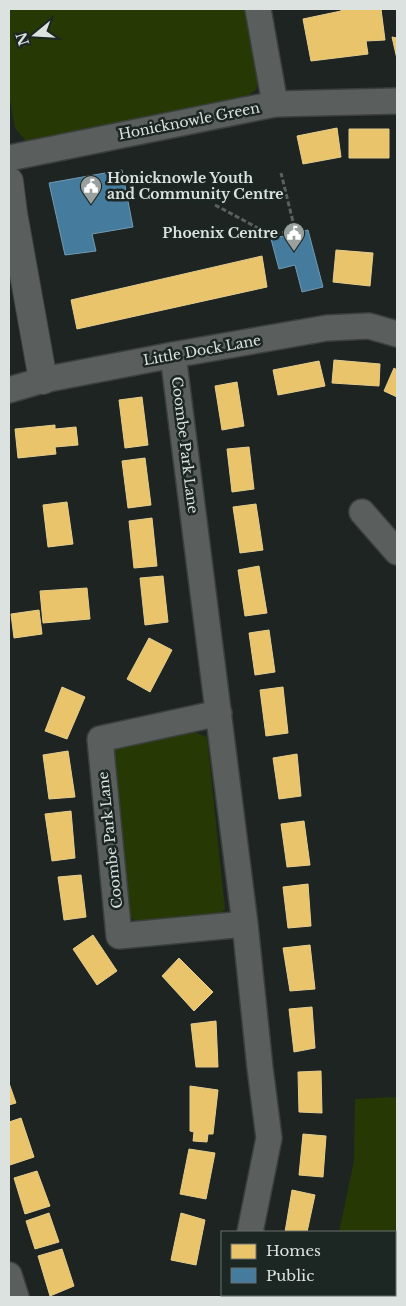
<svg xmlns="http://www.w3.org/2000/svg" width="406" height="1306" viewBox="0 0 406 1306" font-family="'Libre Baskerville',serif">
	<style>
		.green { fill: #263905 }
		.homes { fill: #e9c46a; stroke: #e5cd8d }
		.public { fill: #457b9d; stroke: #729ab1 }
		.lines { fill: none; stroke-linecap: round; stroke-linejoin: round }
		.minor-casing { stroke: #3b403e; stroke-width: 28 }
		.tertiary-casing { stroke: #3b403e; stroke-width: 30 }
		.path { stroke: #5b605e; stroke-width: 3; stroke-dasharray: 5 2.5; stroke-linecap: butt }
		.minor { stroke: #5a5e5d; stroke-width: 25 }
		.tertiary { stroke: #5a5e5d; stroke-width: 28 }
		.labels { text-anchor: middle; stroke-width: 5; stroke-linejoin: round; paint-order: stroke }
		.street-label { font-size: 14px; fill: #dbe2e0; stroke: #1c2623 }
		.poi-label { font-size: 14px; font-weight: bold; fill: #dbe2e0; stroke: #1c2623; text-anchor: start }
	</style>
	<rect width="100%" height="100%" fill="#1e2422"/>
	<path class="green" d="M9,9h239l12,67 -4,14 -18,12 -197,40 -16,-2 -10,-12 -6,-34z
		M194,732l13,5 18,172 -9,9 -78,4 -8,-5 -4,-21 -14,-148 45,-15z
		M397,1097v139l-2,1v-5h-56l15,-71 1,-62z"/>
	<path class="homes" d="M341,9h40l4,31 -19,1 2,13 -57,7 -8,-42 38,-8z
		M392,37l5,1v21z
		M337,128l4,29 -38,7 -6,-28z
		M349,129h40v29h-40z
		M336,250l37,3 -3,33 -37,-4z
		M262,256l5,31 -190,42 -6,-29z
		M334,360l46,4 -1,22 -47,-3z
		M319,361l6,25 -47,9 -5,-25z
		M394,368l3,2v27l-13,-6z
		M237,382l7,44 -22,4 -7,-44z
		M142,397l6,48 -23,3 -6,-48z
		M55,425v4l21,-2 2,18 -23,2 1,7 -38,4 -3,-29z
		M249,447l5,42 -22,3 -5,-43z
		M145,458l6,47 -23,3 -6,-47z
		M67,502l6,42 -25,3 -5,-42z
		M256,504l7,46 -23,3 -7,-46z
		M152,518l5,48 -23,2 -5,-47z
		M259,566l8,47 -22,3 -7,-46z
		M163,576l5,46 -23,3 -5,-47z
		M87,588l3,31 -47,4 -3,-32z
		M39,610l3,24 -28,4 -3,-24z
		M269,630l6,42 -20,3 -6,-42z
		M149,638l23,12 -22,42 -23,-13z
		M62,687l23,10 -18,42 -22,-8z
		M283,687l5,46 -22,3 -6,-46z
		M68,751l7,46 -26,2 -6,-44z
		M297,754l4,42 -22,3 -6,-41z
		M71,811l4,47 -23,3 -7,-47z
		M304,821l6,44 -23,2 -6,-43z
		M81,875l5,42 -22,3 -6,-43z
		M308,884l3,42 -23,2 -5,-41z
		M93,935l24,36 -20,14 -24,-36z
		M310,945l5,44 -25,2 -7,-43z
		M179,958l34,34 -19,19 -32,-35z
		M312,1007l3,41 -21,4 -5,-43z
		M216,1021l2,46h-22l-5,-43z
		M321,1071l1,42 -23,-1 -1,-40z
		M9,1083l7,20 -7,2z
		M190,1086l28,4 -5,44h-5l-1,8 -14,-1 1,-9 -4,-1z
		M21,1118l13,39 -24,8 -1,-3v-40z
		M303,1134l23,2 -3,41 -24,-2z
		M189,1149l26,4 -9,46 -26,-5z
		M37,1171l13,35 -25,8 -11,-36z
		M292,1190l23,5 -8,37h-22z
		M49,1213l10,29 -24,7 -9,-28z
		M181,1213l24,7 -9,45 -25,-5z
		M62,1249l12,37 -24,10 -12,-40z
		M395,1271h2v21l-1,1z
		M273,1295h14l-1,2h-6z
		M334,1295h32l-17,2h-15z"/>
	<path class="public" d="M122,170l11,57 -41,7 4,17 -31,4 -16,-72z
		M308,230l15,57 -21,5 -7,-27 -16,4 -8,-30z"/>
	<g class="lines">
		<g class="minor-casing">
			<path id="minor" d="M275,104l122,-3
				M9,158l266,-54 -17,-95
				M173,355l72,569 15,144 9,70 -19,94
				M9,390l34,-10 130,-25 154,-27 42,-2 28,8
				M362,512l35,40
				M219,713l-119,26 19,197 126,-12
				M9,1275l7,22
				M237,1297v-2"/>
		</g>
		<g class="tertiary-casing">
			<path id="tertiary" d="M9,181l4,32 30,167"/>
		</g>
		<path class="path" d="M215,205l56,30 24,-5 -14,-57
			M387,1295v2"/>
		<use href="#minor" class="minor"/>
		<use href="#tertiary" class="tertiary"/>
	</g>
	<defs>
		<g id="civic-pin" transform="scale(1.125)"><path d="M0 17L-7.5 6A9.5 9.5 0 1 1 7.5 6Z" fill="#99a09e" stroke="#1c2623"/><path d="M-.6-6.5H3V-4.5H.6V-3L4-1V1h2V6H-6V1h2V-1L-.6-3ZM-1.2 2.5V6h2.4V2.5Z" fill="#fff"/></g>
	</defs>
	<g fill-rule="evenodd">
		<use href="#civic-pin" x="91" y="186"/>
		<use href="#civic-pin" x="294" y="233"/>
	</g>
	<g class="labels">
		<g class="street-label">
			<text transform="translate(189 121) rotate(-11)" y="5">Honicknowle Green</text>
			<text transform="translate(202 350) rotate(-10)" y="5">Little Dock Lane</text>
			<text transform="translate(185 445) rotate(83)" y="5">Coombe Park Lane</text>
			<text transform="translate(110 840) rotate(-96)" y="5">Coombe Park Lane</text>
		</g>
		<g class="poi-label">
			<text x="107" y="183">Honicknowle Youth<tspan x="107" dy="16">and Community Centre</tspan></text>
			<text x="278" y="238" text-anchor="end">Phoenix Centre</text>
		</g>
	</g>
	<rect width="406" height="1306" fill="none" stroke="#dbe2e0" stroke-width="20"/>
	<rect x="221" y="1231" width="175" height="65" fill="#1c2623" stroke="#68716f"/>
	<rect x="231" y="1244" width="25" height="15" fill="#e9c46a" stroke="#68716f"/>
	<text x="266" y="1256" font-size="15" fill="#dbe2e0">Homes</text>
	<rect x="231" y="1268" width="25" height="15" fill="#457b9d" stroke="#68716f"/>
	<text x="266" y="1281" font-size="15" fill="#dbe2e0">Public</text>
	<g transform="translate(35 35) rotate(252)" stroke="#1c2623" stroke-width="4" paint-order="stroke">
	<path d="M0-4L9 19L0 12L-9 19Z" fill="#dbe2e0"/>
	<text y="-8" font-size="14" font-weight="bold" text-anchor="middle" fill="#dbe2e0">N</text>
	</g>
</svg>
